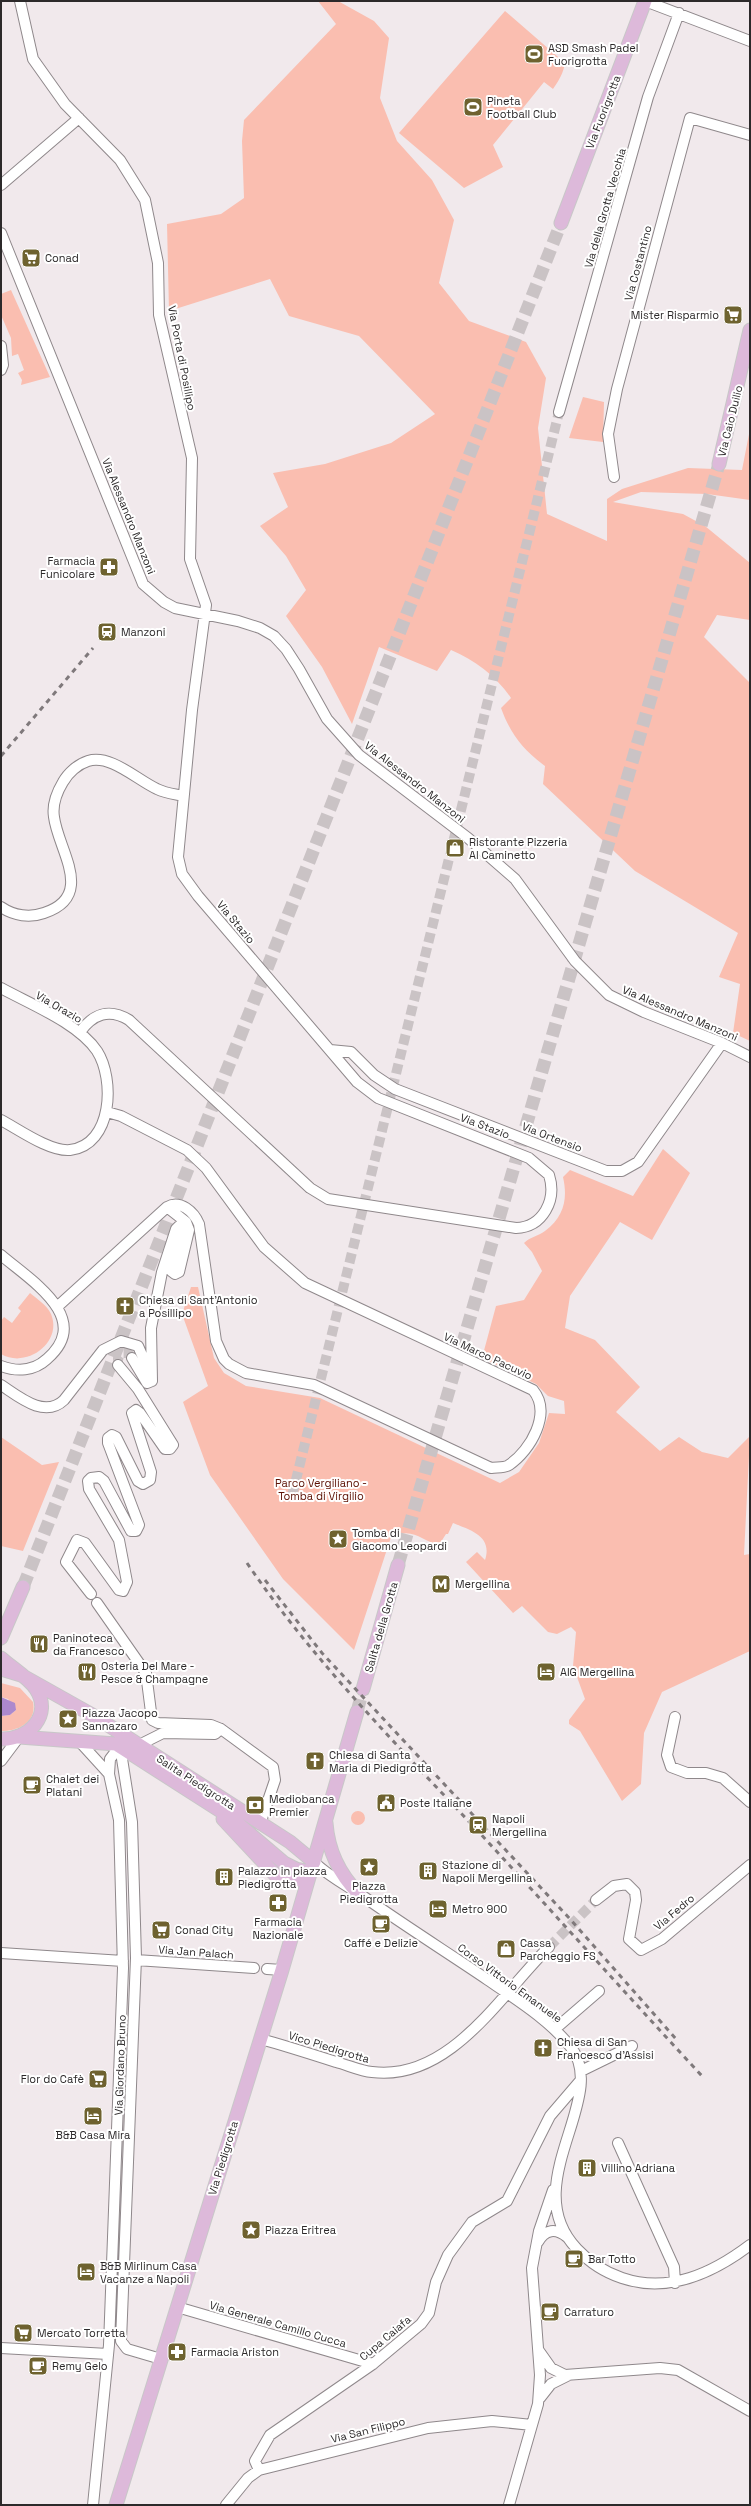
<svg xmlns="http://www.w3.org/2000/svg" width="751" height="2506" viewBox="0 0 751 2506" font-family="'Space Grotesk',sans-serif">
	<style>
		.green { fill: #fabeb0 }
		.water { fill: #ac89cd }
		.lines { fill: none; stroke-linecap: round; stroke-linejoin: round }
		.minor-tunnel { stroke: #cac3c5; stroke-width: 10; stroke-dasharray: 10 5; stroke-linecap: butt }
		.major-tunnel { stroke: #cac3c5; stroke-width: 13; stroke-dasharray: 13 6; stroke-linecap: butt }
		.minor-casing { stroke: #8f888b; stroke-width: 12 }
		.major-casing { stroke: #c8c7c8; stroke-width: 15 }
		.minor { stroke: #fff; stroke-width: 10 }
		.major { stroke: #ddb9da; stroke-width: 13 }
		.rail { stroke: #7f797b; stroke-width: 3; stroke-dasharray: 5 5; stroke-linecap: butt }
		.labels { text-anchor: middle; stroke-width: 4; stroke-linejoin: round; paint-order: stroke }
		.poi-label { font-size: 11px; fill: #2c292a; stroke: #fff; text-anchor: start }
		.street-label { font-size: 11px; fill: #2c292a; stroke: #fff }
		.park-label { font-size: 11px; fill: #5c1205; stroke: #fff }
	</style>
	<rect width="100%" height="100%" fill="#f1e9ec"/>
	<path class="green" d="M318,1h20l36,20 15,17 -9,60 17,43 35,39 22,40 -15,63 30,38 57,21 20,36 -8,50 9,86 60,27v-42l15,-10 66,-21 54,2 8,-41v71l-43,-6 -66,-2 -28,10 70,12 22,12 45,37v57l-33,-5 -13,22 46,46v358l-17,-8 7,-49 -21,-7 19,-44 -103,-62 -92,-87 2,-18c-22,-16 -35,-33 -44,-58l10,-10c-15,-22 -36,-38 -60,-48l-14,21 -58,-24 -27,77 -30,-57 -36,-51 20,-26 -20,-34 -26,-30 28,-19 -15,-34 52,-9 66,-21 44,-29 -76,-78 -70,-20 -19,-37 -101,32 -2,-87 54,-10 23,-16 -2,-57 2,-21 92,-96z
		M505,11l60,52c-2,11 -6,17 -12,26l-9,-7 -51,63 10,22 -39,21 -65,-55z
		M11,290l39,87 -29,8 1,-5 -4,-7 6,-3 -6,-16 -6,2 -1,-18 -10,-23v-21z
		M583,397l21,5 -1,40 -34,-4z
		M663,1149l27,24 -38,67 -32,-18 -50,74 -5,32 30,12 45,47 -24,25 44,39 19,-14 23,15 26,6 22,-22 -6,119 6,-1v97l-88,41 -18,41 -3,51 -19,17 -42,-70 -11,-7v-4l16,-21 -12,-33 3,-34 -5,-5 -14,7 -9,-2 -26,-26 -9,7 -47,-51 11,-10 8,8c8,-24 -15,-30 -32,-37l-5,11h-2l-7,11c-14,-3 -24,-15 -39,-11l-6,-6 -40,122 -71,-71 -73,-104 -27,-73 25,-16 -26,-72 9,-27h7l16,71 10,15 22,13 74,12 180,85 19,-11 20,-29 10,-30 16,1 -1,-13 -16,-5 -12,-12 -54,-26 14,-52 28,-6 18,-29 -10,-19 -8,-9c6,-6 14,-7 21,-12 19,-14 23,-32 18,-54l7,-7 63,26z
		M30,1293c7,6 17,12 21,21 12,29 -25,55 -50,40v-33l3,-4 8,6 9,-12 -3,-3z
		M1,1437l41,28 17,-3 -36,89 -22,-5z
		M1,1683l19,5 13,14c4,20 -14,29 -32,29v-15l9,-1 6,-5 -8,-11 -7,-2z
		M351 1818a7 7 0 1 1 14 0a7 7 0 1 1-14 0Z"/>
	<path class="water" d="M1,1697l14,6 1,7 -6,5 -9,1z"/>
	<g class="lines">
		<path class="minor-tunnel" d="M118,1365v-7l4,-5h6l4,5
			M292,1496l267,-1084
			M549,1947l47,-47"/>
		<path class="major-tunnel" d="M398,1565l321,-1101
			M23,1587l538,-1364
			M357,1712l6,-23"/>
		<g class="minor-casing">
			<path id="minor" d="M20,1l13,58 32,45 55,56 25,40 13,63 1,52 33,143 -2,101 16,46 -14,105 -14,147 4,17 16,22 159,186 21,16 151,60 20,17c8,25 -6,52 -33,53l-188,-29 -18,-11 -181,-168c-20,-12 -36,-6 -49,12
				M645,1l105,40
				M1,185l78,-67
				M1,233l142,351 21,18 11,6 63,13 22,7 14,8 12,13 13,20 28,50 32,36 109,83 47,41 60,82 34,34 35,17 78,31 28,14
				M1,346l2,19 -2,5
				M559,412l89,-315 31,-84
				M614,477l-6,-43 9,-45 73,-271 60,17
				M1,907c13,9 29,11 43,6 52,-17 14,-63 10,-96 -2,-12 3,-25 9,-35 5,-9 15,-18 25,-21 23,-7 49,19 69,28 8,4 17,5 26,7
				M1,988c29,16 77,35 96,63 18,28 16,94 -27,99 -20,2 -52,-21 -69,-30
				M330,1050l21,2 23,23 21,14 211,82h16l16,-9 84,-119
				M1,1255c29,25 93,63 46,104 -13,12 -30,13 -46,7
				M57,1307l110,-100c13,-8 27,5 32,17l17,117 8,18 5,5 17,9 68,12 177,83c5,-1 14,0 18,-3 22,-15 43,-52 24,-75l-228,-107 -41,-36 -58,-79 -19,-18 -66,-34 -14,-4
				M132,1358l15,25 5,-2
				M152,1381l-1,-53 11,-56 14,-43 3,-3 3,3v5l-11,37 4,3 4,-2 10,-42 -3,-8 -19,-15
				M1,1385c17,11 43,34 63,15l39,-50 18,-9 17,5 11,25
				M91,1594l-25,-32 11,-22 8,3 34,47 4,1 4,-9 -8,-42 -30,-51 -1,-8 3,-3 8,-1 5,4 27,50h5l3,-6 -31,-82v-5l4,-3 4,2 22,44 5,3 7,-4 1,-8 -19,-59 4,-3 4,3 25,36h5l3,-4 -35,-56 -20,-24
				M97,1603l49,70 6,47 6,3 53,2 10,4
				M675,1717l-8,38 4,12 16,6h19l17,5 27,24
				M78,1740l31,34
				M139,1745l24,-12 52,1 6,-5 52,38 2,13 -15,44
				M120,1746l12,76 4,136 -15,383 6,8 34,10
				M1,1761l18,-24
				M314,1862c15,15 36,25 53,37 40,28 81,54 121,81 29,20 60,39 82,66 42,51 -55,138 7,203 13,14 27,23 45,29 47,16 91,-5 128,-33
				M596,1900l18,-14 13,-2 8,8 1,8 -7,39 12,11 21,-11 88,-74
				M1,1953l122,8
				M136,1960l118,8
				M267,1969l15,1
				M555,2029l44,-38
				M261,2039c25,7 50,15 75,23 12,3 24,9 36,10 78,10 129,-78 177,-125
				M581,2071l51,-25
				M618,2143l56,124 1,16
				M538,2242c7,-13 18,-14 29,-5
				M177,2307l196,57
				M1,2348l107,6
				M539,2351l12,17 14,7 95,-7 18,2 72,41
				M540,2398l11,-14 18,-9
				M259,2470l-4,-9 15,-26 103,-71 48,-40 8,-11 7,-31 12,-27 24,-33 35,-21 43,-85 30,-35
				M93,2505l16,-160 14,-377 -4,-148 -10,-46 1,-15 10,-13
				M226,2505l22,-27 11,-8 169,-42 64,-7 40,4
				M509,2505l29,-101 2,-29 -8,-107 7,-37 14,-41"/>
		</g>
		<g class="major-casing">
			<path id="major" d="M561,223l84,-222
				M719,464l31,-134
				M1,1638l22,-51
				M1,1658c11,10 27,19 35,31 17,27 -8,51 -35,50
				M1,1669l20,6 73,41 196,126 24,20
				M363,1689l35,-124
				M19,1737l97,7 114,73 54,46 12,6 15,3
				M223,1819l58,62 12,1 18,-10
				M326,1823c2,27 13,51 33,71
				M116,2505l166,-535 75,-258"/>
		</g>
		<use href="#minor" class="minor"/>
		<use href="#major" class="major"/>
		<path class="rail" d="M1,756l92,-108
			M247,1563c66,97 149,181 229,266 76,82 150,165 226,247
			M265,1580l57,73 248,266 107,121"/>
	</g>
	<defs>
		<g id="stadium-square" transform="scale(1)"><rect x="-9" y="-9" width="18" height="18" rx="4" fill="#6e622f" stroke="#fff"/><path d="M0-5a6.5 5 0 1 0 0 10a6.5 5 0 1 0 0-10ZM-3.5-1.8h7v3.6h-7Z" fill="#fff"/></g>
		<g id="supermarket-square" transform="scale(1)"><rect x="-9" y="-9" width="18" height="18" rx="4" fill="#6e622f" stroke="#fff"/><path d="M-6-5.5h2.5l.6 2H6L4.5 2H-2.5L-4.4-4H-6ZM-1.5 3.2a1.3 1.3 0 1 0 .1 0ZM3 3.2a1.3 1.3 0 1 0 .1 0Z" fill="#fff"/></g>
		<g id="pharmacy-square" transform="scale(1)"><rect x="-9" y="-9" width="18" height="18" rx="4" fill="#6e622f" stroke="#fff"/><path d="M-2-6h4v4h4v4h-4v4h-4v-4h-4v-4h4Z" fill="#fff"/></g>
		<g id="station-square" transform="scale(1)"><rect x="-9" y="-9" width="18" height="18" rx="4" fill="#6e622f" stroke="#fff"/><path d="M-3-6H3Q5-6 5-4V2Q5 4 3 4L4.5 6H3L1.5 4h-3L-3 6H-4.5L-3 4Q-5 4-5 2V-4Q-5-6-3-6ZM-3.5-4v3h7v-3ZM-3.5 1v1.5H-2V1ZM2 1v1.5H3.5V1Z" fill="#fff"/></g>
		<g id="shop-square" transform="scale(1)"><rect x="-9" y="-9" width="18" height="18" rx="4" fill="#6e622f" stroke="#fff"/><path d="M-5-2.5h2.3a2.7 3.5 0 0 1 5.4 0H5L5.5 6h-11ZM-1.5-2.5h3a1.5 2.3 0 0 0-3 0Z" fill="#fff"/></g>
		<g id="church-square" transform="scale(1)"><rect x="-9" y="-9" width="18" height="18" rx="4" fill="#6e622f" stroke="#fff"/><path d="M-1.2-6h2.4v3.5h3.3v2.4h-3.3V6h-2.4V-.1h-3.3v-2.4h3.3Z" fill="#fff"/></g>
		<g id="sight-square" transform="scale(1)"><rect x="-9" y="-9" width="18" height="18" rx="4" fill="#6e622f" stroke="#fff"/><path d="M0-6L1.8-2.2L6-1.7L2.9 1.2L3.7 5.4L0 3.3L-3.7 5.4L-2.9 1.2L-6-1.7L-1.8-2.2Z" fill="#fff"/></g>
		<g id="metro-square" transform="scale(1)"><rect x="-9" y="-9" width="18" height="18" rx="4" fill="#6e622f" stroke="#fff"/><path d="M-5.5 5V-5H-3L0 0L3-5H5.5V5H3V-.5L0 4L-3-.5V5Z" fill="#fff"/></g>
		<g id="restaurant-square" transform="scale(1)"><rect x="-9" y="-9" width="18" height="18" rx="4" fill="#6e622f" stroke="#fff"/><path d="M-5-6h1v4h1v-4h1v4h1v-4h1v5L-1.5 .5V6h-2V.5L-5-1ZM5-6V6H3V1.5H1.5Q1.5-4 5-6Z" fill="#fff"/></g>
		<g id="hotel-square" transform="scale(1)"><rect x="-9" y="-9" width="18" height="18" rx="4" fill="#6e622f" stroke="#fff"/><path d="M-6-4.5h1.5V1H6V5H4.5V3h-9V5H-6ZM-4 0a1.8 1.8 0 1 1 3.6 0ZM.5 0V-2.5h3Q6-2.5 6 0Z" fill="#fff"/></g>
		<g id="cafe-square" transform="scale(1)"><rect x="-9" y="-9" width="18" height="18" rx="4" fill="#6e622f" stroke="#fff"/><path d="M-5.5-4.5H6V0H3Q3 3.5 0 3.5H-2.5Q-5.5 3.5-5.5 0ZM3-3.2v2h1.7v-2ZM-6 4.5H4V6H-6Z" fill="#fff"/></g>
		<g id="civic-square" transform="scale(1)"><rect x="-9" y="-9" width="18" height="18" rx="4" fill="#6e622f" stroke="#fff"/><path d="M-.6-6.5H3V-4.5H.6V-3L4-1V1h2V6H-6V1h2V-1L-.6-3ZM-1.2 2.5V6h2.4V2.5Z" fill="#fff"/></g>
		<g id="bank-square" transform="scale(1)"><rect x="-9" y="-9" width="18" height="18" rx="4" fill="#6e622f" stroke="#fff"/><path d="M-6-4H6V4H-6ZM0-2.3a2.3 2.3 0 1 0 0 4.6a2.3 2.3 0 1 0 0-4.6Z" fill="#fff"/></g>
		<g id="building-square" transform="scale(1)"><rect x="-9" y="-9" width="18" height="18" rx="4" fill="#6e622f" stroke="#fff"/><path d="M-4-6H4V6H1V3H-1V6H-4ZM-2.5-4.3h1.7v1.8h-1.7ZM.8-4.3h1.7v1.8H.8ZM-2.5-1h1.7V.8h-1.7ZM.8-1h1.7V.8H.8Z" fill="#fff"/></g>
	</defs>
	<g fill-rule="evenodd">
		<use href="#stadium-square" x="534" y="54"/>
		<use href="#stadium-square" x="473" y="107"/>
		<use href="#supermarket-square" x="31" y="258"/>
		<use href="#supermarket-square" x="733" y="315"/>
		<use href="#pharmacy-square" x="109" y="567"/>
		<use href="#station-square" x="107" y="632"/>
		<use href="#shop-square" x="455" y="848"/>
		<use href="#church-square" x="125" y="1306"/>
		<use href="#sight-square" x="338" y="1539"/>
		<use href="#metro-square" x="441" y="1584"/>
		<use href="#restaurant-square" x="39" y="1644"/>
		<use href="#restaurant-square" x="87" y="1672"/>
		<use href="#hotel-square" x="546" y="1672"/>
		<use href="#sight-square" x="68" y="1719"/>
		<use href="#church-square" x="315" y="1761"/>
		<use href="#cafe-square" x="32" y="1785"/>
		<use href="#civic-square" x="386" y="1803"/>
		<use href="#bank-square" x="255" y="1805"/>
		<use href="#station-square" x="478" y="1825"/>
		<use href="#sight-square" x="369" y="1867"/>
		<use href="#building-square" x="428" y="1871"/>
		<use href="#building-square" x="224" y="1877"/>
		<use href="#pharmacy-square" x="278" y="1903"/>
		<use href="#hotel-square" x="438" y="1909"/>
		<use href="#cafe-square" x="381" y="1924"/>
		<use href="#supermarket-square" x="161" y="1930"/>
		<use href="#shop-square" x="506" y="1949"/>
		<use href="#church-square" x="543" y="2048"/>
		<use href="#supermarket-square" x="98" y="2079"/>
		<use href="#hotel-square" x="93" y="2116"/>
		<use href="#building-square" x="587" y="2168"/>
		<use href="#sight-square" x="251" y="2230"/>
		<use href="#cafe-square" x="574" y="2259"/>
		<use href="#hotel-square" x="86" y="2272"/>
		<use href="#cafe-square" x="550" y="2312"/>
		<use href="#supermarket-square" x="23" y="2333"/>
		<use href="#pharmacy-square" x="177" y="2352"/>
		<use href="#cafe-square" x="38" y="2366"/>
	</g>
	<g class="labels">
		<g class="poi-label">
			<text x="548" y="52">ASD Smash Padel<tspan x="548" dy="13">Fuorigrotta</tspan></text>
			<text x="487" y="105">Pineta<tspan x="487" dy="13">Football Club</tspan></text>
			<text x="45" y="262">Conad</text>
			<text x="719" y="319" text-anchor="end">Mister Risparmio</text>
			<text x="95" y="565" text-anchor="end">Farmacia<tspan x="95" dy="13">Funicolare</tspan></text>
			<text x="121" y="636">Manzoni</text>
			<text x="469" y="846">Ristorante Pizzeria<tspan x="469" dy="13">Al Caminetto</tspan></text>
			<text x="139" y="1304">Chiesa di Sant'Antonio<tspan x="139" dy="13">a Posillipo</tspan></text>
			<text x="352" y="1537">Tomba di<tspan x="352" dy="13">Giacomo Leopardi</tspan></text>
			<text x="455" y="1588">Mergellina</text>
			<text x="53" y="1642">Paninoteca<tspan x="53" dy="13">da Francesco</tspan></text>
			<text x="101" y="1670">Osteria Del Mare -<tspan x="101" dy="13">Pesce &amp; Champagne</tspan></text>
			<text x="560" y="1676">AIG Mergellina</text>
			<text x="82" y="1717">Piazza Jacopo<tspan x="82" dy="13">Sannazaro</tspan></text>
			<text x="329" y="1759">Chiesa di Santa<tspan x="329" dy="13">Maria di Piedigrotta</tspan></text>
			<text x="46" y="1783">Chalet dei<tspan x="46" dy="13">Platani</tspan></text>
			<text x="269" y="1803">Mediobanca<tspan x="269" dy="13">Premier</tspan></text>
			<text x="400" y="1807">Poste Italiane</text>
			<text x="492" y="1823">Napoli<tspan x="492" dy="13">Mergellina</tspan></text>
			<text x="442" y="1869">Stazione di<tspan x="442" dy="13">Napoli Mergellina</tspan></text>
			<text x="238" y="1875">Palazzo in piazza<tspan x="238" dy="13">Piedigrotta</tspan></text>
			<text x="369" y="1890" text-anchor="middle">Piazza<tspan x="369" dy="13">Piedigrotta</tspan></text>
			<text x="452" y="1913">Metro 900</text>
			<text x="278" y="1926" text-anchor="middle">Farmacia<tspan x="278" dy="13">Nazionale</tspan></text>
			<text x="175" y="1934">Conad City</text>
			<text x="381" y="1947" text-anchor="middle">Caffé e Delizie</text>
			<text x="520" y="1947">Cassa<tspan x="520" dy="13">Parcheggio FS</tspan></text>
			<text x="557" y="2046">Chiesa di San<tspan x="557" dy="13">Francesco d'Assisi</tspan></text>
			<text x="84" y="2083" text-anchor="end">Flor do Cafè</text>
			<text x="93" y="2139" text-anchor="middle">B&amp;B Casa Mira</text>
			<text x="601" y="2172">Villino Adriana</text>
			<text x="265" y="2234">Piazza Eritrea</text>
			<text x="588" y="2263">Bar Totto</text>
			<text x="100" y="2270">B&amp;B Mirlinum Casa<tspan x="100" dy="13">Vacanze a Napoli</tspan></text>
			<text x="564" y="2316">Carraturo</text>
			<text x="37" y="2337">Mercato Torretta</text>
			<text x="191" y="2356">Farmacia Ariston</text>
			<text x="52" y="2370">Remy Gelo</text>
		</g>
		<g class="street-label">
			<text transform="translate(603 112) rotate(-69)" y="4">Via Fuorigrotta</text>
			<text transform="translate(605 208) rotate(-74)" y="4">Via della Grotta Vecchia</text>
			<text transform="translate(638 263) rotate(-75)" y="4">Via Costantino</text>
			<text transform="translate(182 358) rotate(79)" y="4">Via Porta di Posillipo</text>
			<text transform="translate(730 421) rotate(-76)" y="4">Via Caio Duilio</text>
			<text transform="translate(129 516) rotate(68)" y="4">Via Alessandro Manzoni</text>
			<text transform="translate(415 782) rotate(38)" y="4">Via Alessandro Manzoni</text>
			<text transform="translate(236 922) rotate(50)" y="4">Via Stazio</text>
			<text transform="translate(59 1007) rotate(30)" y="4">Via Orazio</text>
			<text transform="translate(680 1013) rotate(23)" y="4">Via Alessandro Manzoni</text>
			<text transform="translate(485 1126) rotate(21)" y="4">Via Stazio</text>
			<text transform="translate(552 1137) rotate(21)" y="4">Via Ortensio</text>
			<text transform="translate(488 1356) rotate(25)" y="4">Via Marco Pacuvio</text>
			<text transform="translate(381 1627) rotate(-74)" y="4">Salita della Grotta</text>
			<text transform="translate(196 1782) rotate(33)" y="4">Salita Piedigrotta</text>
			<text transform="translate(674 1912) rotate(-40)" y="4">Via Fedro</text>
			<text transform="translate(196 1952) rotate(4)" y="4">Via Jan Palach</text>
			<text transform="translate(510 1983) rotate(36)" y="4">Corso Vittorio Emanuele</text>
			<text transform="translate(329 2047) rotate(17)" y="4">Vico Piedigrotta</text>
			<text transform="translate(120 2065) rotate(-88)" y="4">Via Giordano Bruno</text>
			<text transform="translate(223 2158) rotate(-73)" y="4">Via Piedigrotta</text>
			<text transform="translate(278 2324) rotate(16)" y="4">Via Generale Camillo Cucca</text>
			<text transform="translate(385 2338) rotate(-40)" y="4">Cupa Caiafa</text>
			<text transform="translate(368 2430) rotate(-14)" y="4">Via San Filippo</text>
		</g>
		<g class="park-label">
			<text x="321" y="1487">Parco Vergiliano -<tspan x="321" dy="13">Tomba di Virgilio</tspan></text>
		</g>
	</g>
	<rect width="751" height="2506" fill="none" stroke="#2c292a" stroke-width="4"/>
</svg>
